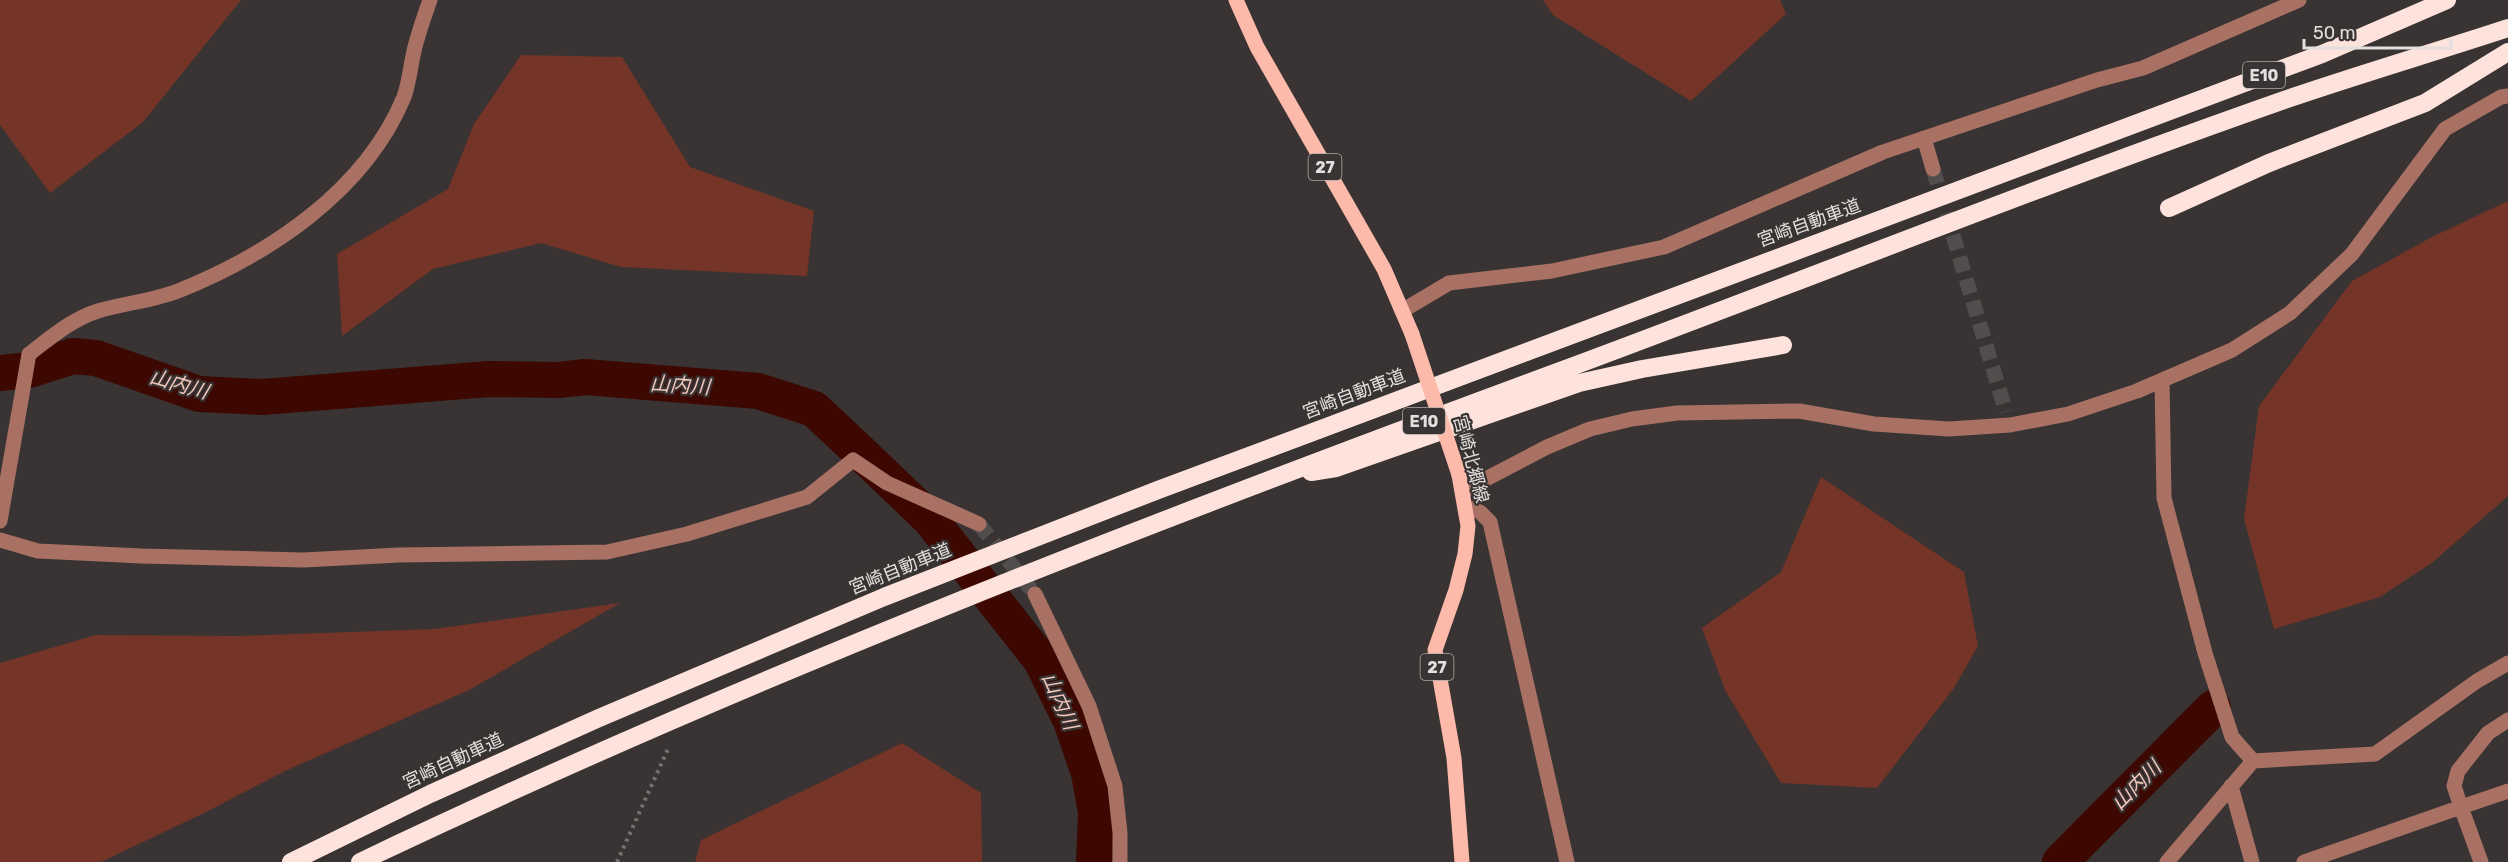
<svg xmlns="http://www.w3.org/2000/svg" width="2508" height="862" viewBox="0 0 2508 862" font-family="Rubik,'Noto Sans JP',sans-serif">
	<style>
		.green { fill: #743427 }
		.lines { fill: none; stroke-linecap: round; stroke-linejoin: round }
		.river { stroke: #3c0801; stroke-width: 36 }
		.minor-tunnel { stroke: #524e4d; stroke-width: 15; stroke-dasharray: 15 8; stroke-linecap: butt }
		.path { stroke: #767271; stroke-width: 4; stroke-dasharray: 3 4.5; stroke-linecap: butt }
		.minor { stroke: #a87164; stroke-width: 15 }
		.major { stroke: #fdb9a9; stroke-width: 15 }
		.highway { stroke: #fee2dc; stroke-width: 18 }
		.major-bridge { stroke: #fdb9a9; stroke-width: 15 }
		.labels { text-anchor: middle; stroke-width: 4.5; stroke-linejoin: round; paint-order: stroke }
		.shield { fill: #393433; stroke: #afacab; stroke-width: 1.5 }
		.shield-label { font-size: 16px; font-weight: bold; fill: #e2dfde }
		.street-label { font-size: 18px; fill: #e2dfde; stroke: #393433 }
		.water-label { font-size: 20px; font-style: italic; fill: #f3c7bc; stroke: #393433 }
	</style>
	<rect width="100%" height="100%" fill="#393433"/>
	<path class="green" d="M0,0h241l-98,122 -93,71 -50,-68z
		M1543,0h237l6,14 -95,87 -138,-86z
		M521,55l101,2 68,110 124,44 -7,65 -186,-9 -80,-24 -108,26 -91,67 -5,-82 111,-65 26,-65z
		M2508,201v295l-75,66 -53,35 -106,32 -30,-110 15,-113 93,-125 80,-44z
		M1821,477l143,95 14,74 -24,42 -77,100 -96,-5 -55,-91 -24,-64 79,-56z
		M620,603l-151,87 -184,81 -81,42 -103,49h-101v-199l96,-28 142,1 196,-7z
		M902,743l79,50 1,69h-287l6,-22z"/>
	<g class="lines">
		<path class="river" d="M0,373l29,-3 44,-14 23,2 103,36 63,3 227,-18 70,1 26,-3 173,14 56,18 45,42 71,68 111,141 30,61 18,52 7,39 -2,50
			M2060,862l153,-154"/>
		<path class="minor-tunnel" d="M1933,169l73,243
			M979,524l56,70"/>
		<path class="path" d="M617,862l51,-113"/>
		<path class="minor" d="M1924,138l9,31
			M1402,311l47,-28 103,-12 112,-24 219,-95 214,-72 46,-12 156,-68
			M2162,380l2,118 41,155 27,84 21,24
			M1463,491l84,-44 43,-18 42,-10 45,-6 122,-2 75,13 75,5 61,-4 58,-11 69,-23 95,-41 58,-37 62,-59 93,-125 56,-32 7,-1
			M1466,507l14,5 10,10 77,340
			M0,521l29,-167c21,-16 43,-35 69,-43 27,-8 54,-10 80,-20 92,-37 187,-100 226,-194 6,-17 7,-37 12,-54 4,-14 9,-29 14,-43
			M0,540l38,11 103,5 162,4 96,-5 208,-3 80,-18 120,-37 46,-37 34,23 92,41
			M1035,594l54,112 26,80 5,47v29
			M2508,720l-20,13 -30,38 -4,15 7,21 47,-16
			M2231,786l21,76
			M2167,862l86,-101 122,-7 102,-73 31,-18
			M2304,862l157,-55 20,55"/>
		<path class="major" d="M1236,0l21,47 127,222 28,65
			M1459,475l9,51 -3,28 -9,36 -21,60 19,108 8,104"/>
		<path class="highway" d="M2169,208l100,-45 156,-60 83,-51
			M1311,472l25,-4 243,-85 63,-14 141,-24
			M291,862l139,-68 169,-76 285,-121 274,-107 1164,-436 125,-54
			M360,862c394,-188 802,-344 1211,-495 239,-89 476,-184 716,-268 73,-25 148,-47 221,-71"/>
		<path class="major-bridge" d="M1412,334l47,141"/>
	</g>
	<g class="labels">
		<g class="shield">
			<rect x="2243" y="62" width="42" height="26" rx="4.5"/>
			<rect x="1308.5" y="154" width="33" height="26" rx="4.5"/>
			<rect x="1403" y="408" width="42" height="26" rx="4.5"/>
			<rect x="1420.5" y="654" width="33" height="26" rx="4.5"/>
		</g>
		<g class="shield-label">
			<text x="2264" y="81">E10</text>
			<text x="1325" y="173">27</text>
			<text x="1424" y="427">E10</text>
			<text x="1437" y="673">27</text>
		</g>
		<g class="street-label">
			<text transform="translate(1809 223) rotate(-20)" y="6">宮崎自動車道</text>
			<text transform="translate(1354 394) rotate(-21)" y="6">宮崎自動車道</text>
			<text transform="translate(1471 459) rotate(75)" y="6">宮崎北郷線</text>
			<text transform="translate(900 569) rotate(-22)" y="6">宮崎自動車道</text>
			<text transform="translate(453 761) rotate(-25)" y="6">宮崎自動車道</text>
		</g>
		<g class="water-label">
			<text transform="translate(179 384) rotate(16)" y="7">山内川</text>
			<text transform="translate(680 385) rotate(4)" y="7">山内川</text>
			<text transform="translate(1060 701) rotate(66)" y="7">山内川</text>
			<text transform="translate(2136 785) rotate(-45)" y="7">山内川</text>
		</g>
	</g>
	<path d="M2304 39v9h147v-9" fill="none" stroke="#e2dfde" stroke-width="3"/>
	<text x="2313" y="39" font-size="18" fill="#e2dfde" stroke="#393433" stroke-width="4.5" paint-order="stroke">50 m</text>
</svg>
